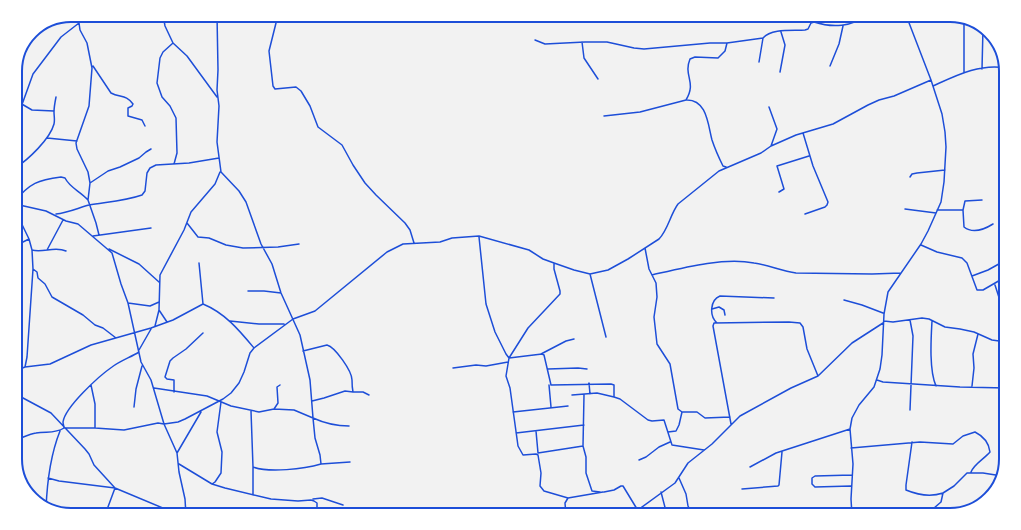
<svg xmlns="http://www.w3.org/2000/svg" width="1021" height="530" viewBox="0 0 1021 530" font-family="'Alegreya Sans',sans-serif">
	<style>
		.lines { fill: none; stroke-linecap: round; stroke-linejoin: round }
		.minor { stroke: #1d4ed8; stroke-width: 1.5 }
		.rim { fill: none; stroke: #1d4ed8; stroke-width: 2 }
	</style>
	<rect width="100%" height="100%" fill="#f2f2f2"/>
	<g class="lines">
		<path class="minor" d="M163,15l2,11 8,17 14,13 30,41
			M278,15l-9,36 4,35 2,3 21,-2 5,4 9,15 8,21 24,18 11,20 12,18 11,12 29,28 5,7 4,13
			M79,23l1,7 7,13 5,25 -3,38 -13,37 1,6 11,23 2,11 -2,17 8,23 3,12
			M535,40l10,4 40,-2h22l27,6 10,1 66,-6h17l36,-5c9,-10 30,-7 42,-8l3,-1 3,-6 3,-1c18,6 38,5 54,-7
			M582,42l2,16 14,21
			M173,43l-10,9 -3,6 -3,25 5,14 8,9 6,12 1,35 -3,11
			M759,62l4,-24
			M93,66l18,27c9,5 15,1 22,11l-1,2 -4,2v8l14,4 3,6
			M830,66l9,-22 4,-18
			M982,69l1,-41
			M780,72l5,-27 -4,-13
			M964,72v-54
			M933,86c22,-10 47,-23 73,-18
			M686,100c11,-18 -3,-24 4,-41l5,-2 23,1 7,-7 2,-8
			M15,104l5,-1 12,7 22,1
			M769,107l8,22 -6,17
			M604,116l36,-4 46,-12c21,-1 22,25 26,40 3,9 7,18 11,26l3,1
			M15,124l18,-50 28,-37 18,-14 3,-8
			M803,133l10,33 15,36 -1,3 -2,2 -20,7
			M47,138l30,3
			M15,168c13,-8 35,-29 39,-44 1,-4 0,-8 0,-12 0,-5 1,-10 2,-15
			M910,177l2,-3 5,-1 28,-3
			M90,183l18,-12 12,-4 19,-9 7,-6 5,-3
			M779,192l5,-3 -7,-23 32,-10
			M982,200l-17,1 -2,9 1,17c9,7 21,2 29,-3
			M15,201c15,-18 23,-21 46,-24l4,1c5,10 15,13 23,22
			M15,204l31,7 20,10 12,3 34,29 9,31 7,19 13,59 10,18 13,44 13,29 2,19 6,27 1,16
			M905,209l31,4
			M15,210l14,29 3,11 1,19 -6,88 -2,10 -5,2 -5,7
			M937,210h26
			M56,214c11,-1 22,-6 33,-9 18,-3 36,-4 53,-10l3,-4 2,-18 3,-5 6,-3 33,-2 30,-5
			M187,223l11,14 11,1 17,7 17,3 35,-1 21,-3
			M93,236l58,-8
			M479,237l7,67 9,28 11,22 3,4 33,-4 2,1 7,30 60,-1 3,1v12
			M15,242h8l6,-3
			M921,245l16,7 25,6 5,5 10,27h6l19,-11 4,2
			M645,248l4,21 7,14 1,14 -3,20 3,27 13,20 8,45 4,3h15l8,6 25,-1
			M109,249l30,15 20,18
			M32,250c11,3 23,-4 34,1
			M47,250l16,-30
			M199,263l4,41
			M554,263v6l6,22v3l-32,34 -19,30 -3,18 4,12 8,58 5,9 13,-1 2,1 3,18 -1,13 4,5 24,7 35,-6
			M33,269l4,3 1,6 7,6 7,13 31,18 12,10 8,3 13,10
			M590,274l16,63
			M652,275c30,-7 71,-18 102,-12 15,2 27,8 42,10l76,1 29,-1
			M972,276l16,-6 18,-10
			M995,285l9,28
			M248,291h16l17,2
			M844,300l18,5 21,8
			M128,303l22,3 9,-4
			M712,309l7,-2 5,3 1,5
			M159,310l8,12
			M230,321l29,3h25
			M884,321l9,1 29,-4 7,1 16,8 15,2 14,3 18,8 14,2
			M932,321c-1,18 -3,49 4,65
			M717,323c-8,-7 -7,-23 3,-27l54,2
			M155,326l4,-16 1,-35 24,-45 7,-18 24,-28 5,-12
			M139,350l12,-21
			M303,351l24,-6c8,2 25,26 25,35 0,5 0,7 1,12l-8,-1 -21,7 -12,3
			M541,354l25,-13 8,-2
			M25,367l25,-3 41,-19 60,-17 22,-8 30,-16c22,9 36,26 51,44
			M453,368l23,-3 10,1 22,-4
			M548,369l30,-1 9,1
			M877,380l6,2 77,5 46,1
			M589,383l1,11
			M91,385l4,19v24
			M549,385l2,22
			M972,386l2,-18 -1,-14 5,-20
			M15,388l8,10 28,15 34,36 4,5 5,11 21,23 55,23 6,4
			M154,388l53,8 24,10 28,6 15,-3 20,1 19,8 -3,-38 -10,-45 -19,-42 -9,-29 -11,-20 -15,-42 -7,-11 -18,-19 -4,-30 2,-36 -2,-16 1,-20 -1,-55
			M174,392v-12l-7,-1 -2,-2 5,-16 3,-3 13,-9 17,-16
			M353,392h10l6,3
			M572,395l25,-2 17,4 6,2 28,21 4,1 12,-1 8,25 32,5
			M584,395l-1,51 3,11v16l6,18 8,1
			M134,407l2,-18 6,-23
			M274,409l4,-6 -1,-16 3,-2
			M910,410l3,-74 -3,-16
			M251,411l2,56v28
			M513,412l55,-6
			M731,424l-18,-98 1,-3 75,-1 11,1 3,4 4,22 11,27
			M64,428c0,-2 -1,-4 -1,-6 2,-15 36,-46 49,-55 8,-6 19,-10 27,-15
			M536,431l2,22
			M668,432l8,-1 3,-6 3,-13
			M516,433l68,-8
			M15,440c7,-2 14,-6 21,-7 10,-2 19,1 28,-5h31l29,2 34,-7 6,1 14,-2 7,-3 38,-20 8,-6 8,-10 5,-11 6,-19 4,-5 39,-29 22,-8 72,-59 16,-8 37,-2 12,-4 27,-2 50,14 14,9 11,4 20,7 16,4 18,-4 20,-11 31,-20c9,-9 11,-24 19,-35l41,-33 42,-18 10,-7 25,-11 37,-11 35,-19 11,-5 15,-4 37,-16
			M912,442l-6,43v5c12,5 25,7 37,3
			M851,448l69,-6 33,2 10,-8 12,-4c8,4 14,11 15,20 -6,7 -16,12 -19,20
			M177,453l24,-41
			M538,453l45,-7
			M639,460l7,-3 13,-10 11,-5
			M179,464l33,20 13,4 46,11 27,2 13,-1 3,1 3,2v12
			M321,464l29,-2
			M253,467c16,6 51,2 68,-3l-1,-9 -5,-17 -2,-20c11,5 24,8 36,8
			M750,467l26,-14 74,-24
			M48,478l11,3 56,7 -10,27
			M679,478l7,16 2,12 5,9
			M212,484l3,-2 6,-9 1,-21 -5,-20 4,-30
			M851,486l-36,1 -3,-3v-6l3,-2 37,-1
			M742,489l36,-3 1,-1 3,-33
			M604,492l10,-2 7,-4h2l14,23
			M661,492l6,23
			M313,499l9,-1 21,7
			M851,508l34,4
			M935,508l2,4 16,2
			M46,509c1,-27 4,-53 14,-78
			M566,515l-1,-12 3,-5
			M631,515l44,-32 13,-20 24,-19 28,-28 51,-28 27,-12 34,-33 31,-20
			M852,515l-1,-16 2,-35 -3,-35 2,-11 7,-13 15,-18 6,-18 2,-14 2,-41 4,-22 33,-48 7,-13 13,-29 3,-20 2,-35 -1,-15 -3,-18 -11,-34 -25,-65
			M926,515l15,-13 2,-9 11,-7 13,-13h16l19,3"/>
	</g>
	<path d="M0 0H1021V530H0ZM71 22H950A49 49 0 0 1 999 71V459A49 49 0 0 1 950 508H71A49 49 0 0 1 22 459V71A49 49 0 0 1 71 22Z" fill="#fff" fill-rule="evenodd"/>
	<path class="rim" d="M71 22H950A49 49 0 0 1 999 71V459A49 49 0 0 1 950 508H71A49 49 0 0 1 22 459V71A49 49 0 0 1 71 22Z"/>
</svg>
